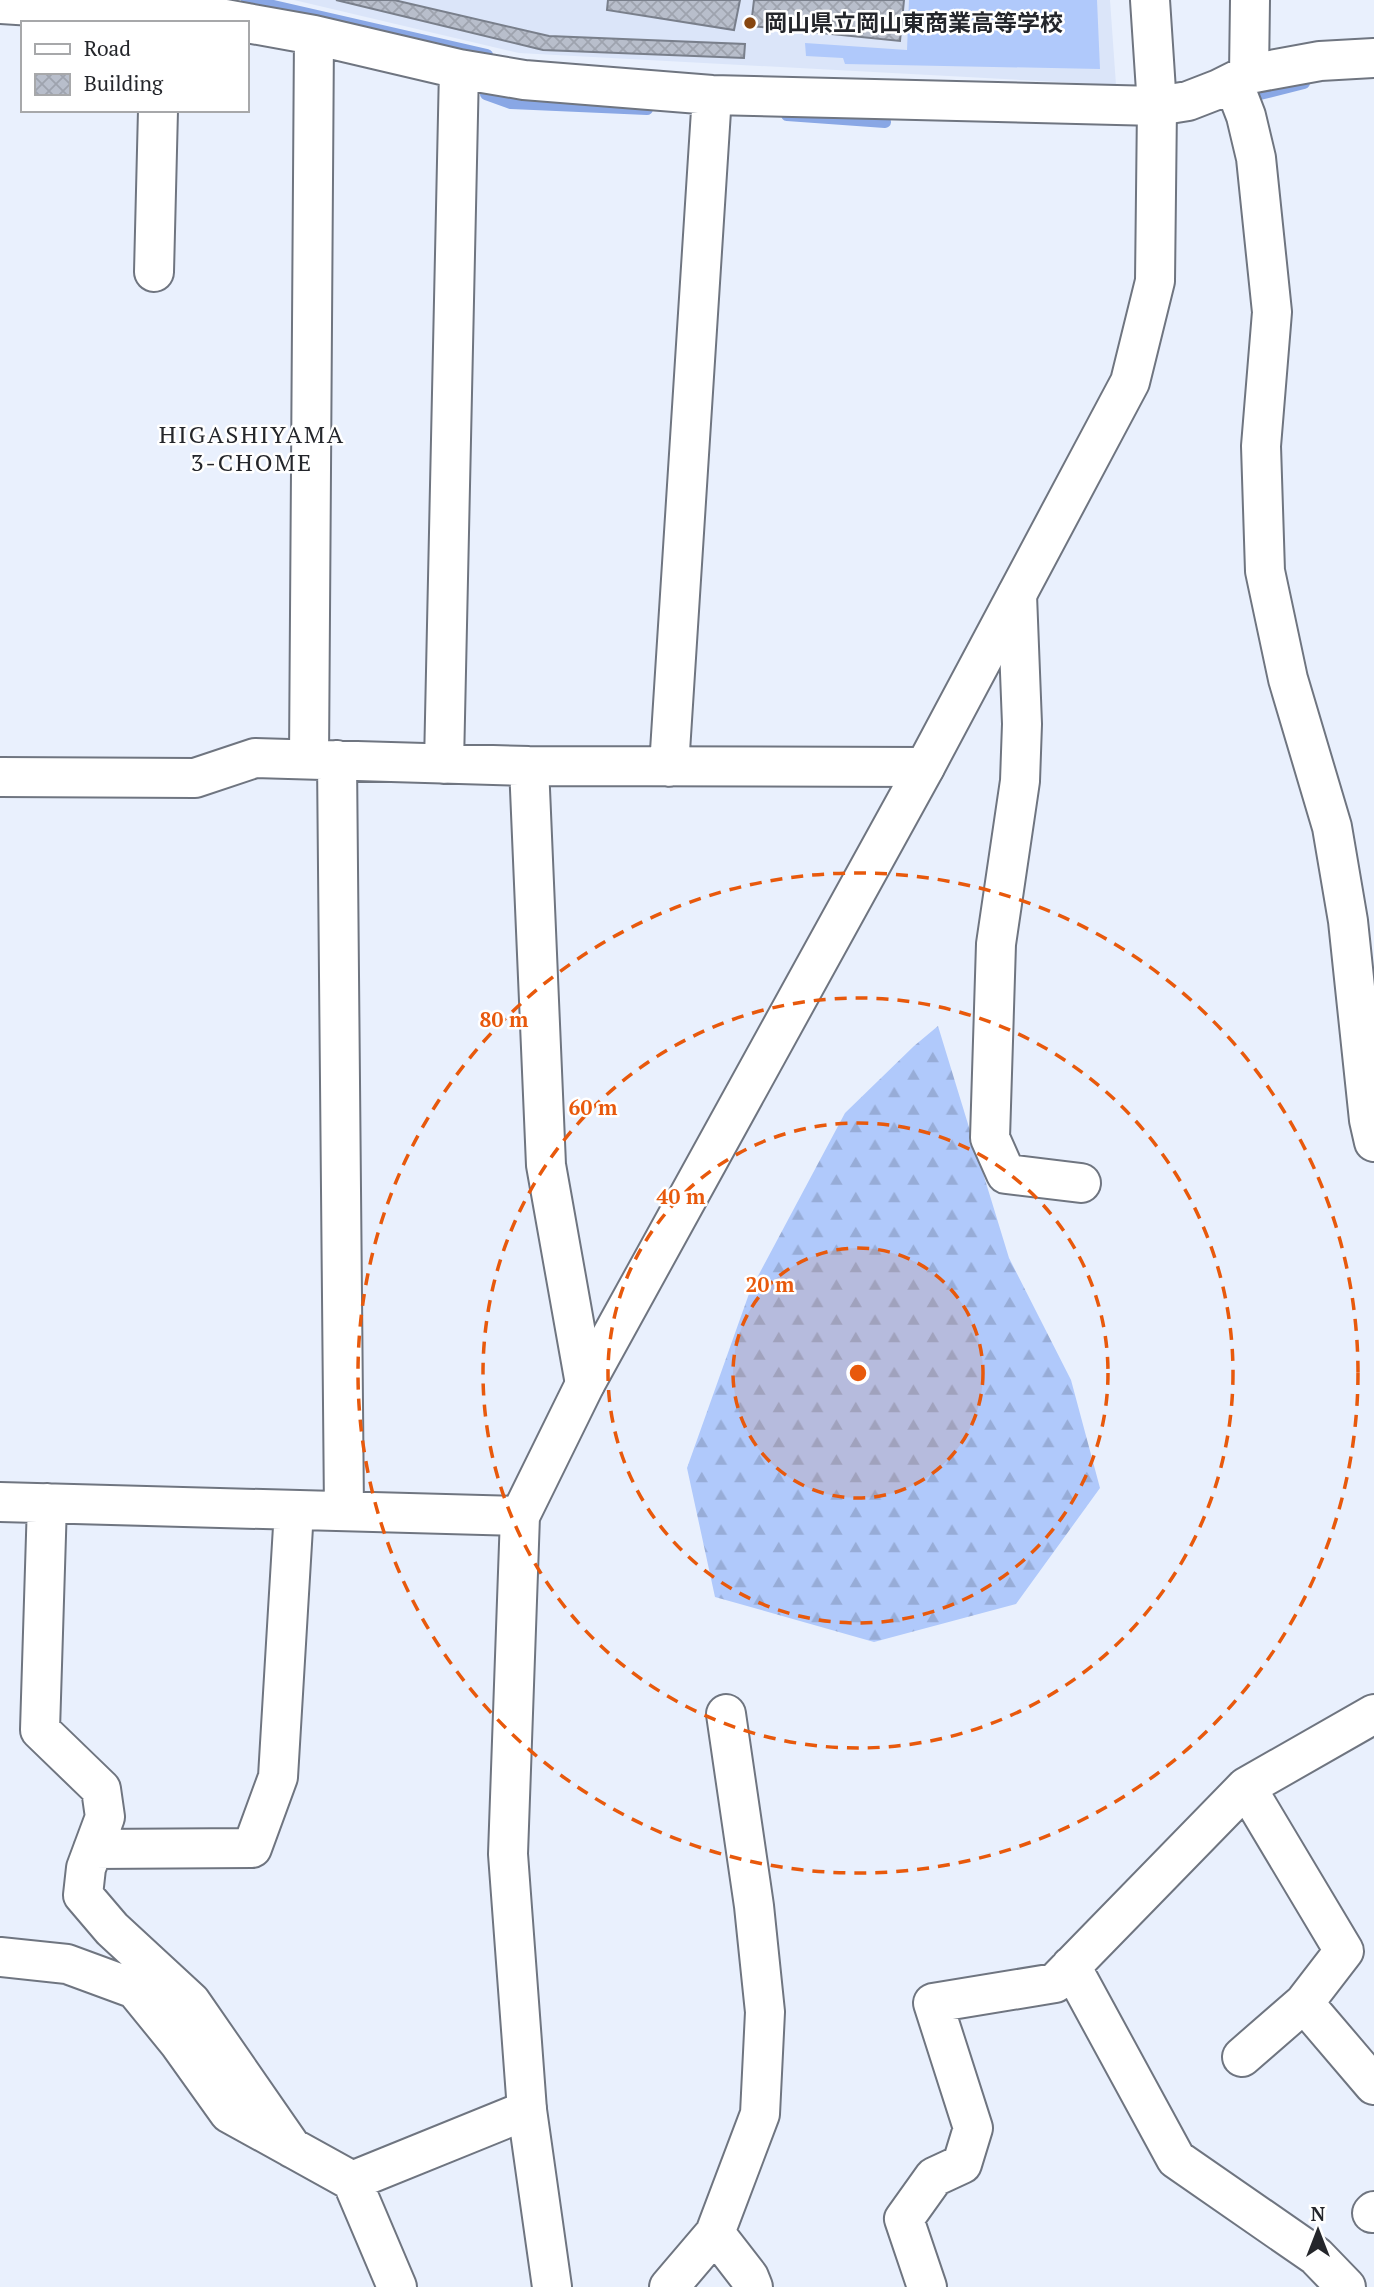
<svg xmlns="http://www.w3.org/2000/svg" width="1374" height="2287" viewBox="0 0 1374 2287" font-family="'PT Serif','Noto Sans JP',serif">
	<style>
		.built { fill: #dbe5f9 }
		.forest { fill: url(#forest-firs) }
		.pitch { fill: #b0c9fb }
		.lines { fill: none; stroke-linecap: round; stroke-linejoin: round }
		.stream { stroke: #89a7e5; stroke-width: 12 }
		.building { fill: url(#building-cross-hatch); stroke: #797f8b; stroke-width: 2 }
		.minor-casing { stroke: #6f7580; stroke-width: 42 }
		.tertiary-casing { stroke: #6f7580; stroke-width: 42 }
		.minor { stroke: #fff; stroke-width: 38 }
		.tertiary { stroke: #fff; stroke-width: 38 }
		.ring { fill: none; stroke: #e8590c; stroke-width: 3.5; stroke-dasharray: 12 9 }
		.poi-dot { fill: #874610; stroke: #fff; stroke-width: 2.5 }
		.labels { text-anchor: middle; stroke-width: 5; stroke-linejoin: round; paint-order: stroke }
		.poi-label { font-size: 23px; font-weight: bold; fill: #24262b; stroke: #fff; text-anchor: start }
		.neighbourhood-label { font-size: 24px; letter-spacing: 2px; fill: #24262b; stroke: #fff }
		.centre { fill: #e8590c; stroke: #fff; stroke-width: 3.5 }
		.ring-label { font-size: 21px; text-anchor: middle; font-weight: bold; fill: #e8590c; stroke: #fff; stroke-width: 5; stroke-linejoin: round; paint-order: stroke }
	</style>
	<defs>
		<pattern id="forest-firs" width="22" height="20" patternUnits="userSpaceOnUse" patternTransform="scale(1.75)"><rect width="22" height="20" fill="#b0c9fb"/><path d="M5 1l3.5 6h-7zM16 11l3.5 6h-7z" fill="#97acd7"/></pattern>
		<pattern id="building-cross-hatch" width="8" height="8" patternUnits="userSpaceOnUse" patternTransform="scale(1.75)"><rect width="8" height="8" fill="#b8becb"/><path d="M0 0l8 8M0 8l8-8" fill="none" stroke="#9ea3ae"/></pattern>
	</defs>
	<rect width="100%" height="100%" fill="#e9f0fd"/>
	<path class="built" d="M294,0h816l6,85 -597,-32z"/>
	<path class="forest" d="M938,1026l71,232 62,122 29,108 -84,116 -142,38 -159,-45 -28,-129 63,-177 95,-178 69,-67z"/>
	<path class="pitch" d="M909,0h188l3,69 -255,-5 -2,-6 -37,-2 -1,-13 102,7z"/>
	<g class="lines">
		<path class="stream" d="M247,0l240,55
			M486,94l25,9 136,6
			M1260,94l44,-11
			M787,115l98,7"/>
	</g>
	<path class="building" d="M336,0h58l155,36 196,8 -1,14 -201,-8z
		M608,0h132l-6,30 -127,-20z
		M754,0h150l-4,41 -149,-15z"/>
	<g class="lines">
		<g class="minor-casing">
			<path id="minor" d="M0,4l160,10 65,5 22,4
				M247,23l67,12 145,34 65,11 188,15 445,11 31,-5 31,-12 30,-15 71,-13 54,-3
				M1249,74l1,-74
				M1233,82l13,34 10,42 16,154 -11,134 4,125 23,108 44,148 16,94 21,199 5,22
				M154,272l4,-162
				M1017,595l5,129 -2,57 -24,163 -6,194 16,36 75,9
				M309,759l5,-724
				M337,760l7,751
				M444,764l15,-695
				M529,766l17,399 39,219
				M669,767l43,-672
				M0,777l195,1 60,-20 274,8 396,1
				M0,1502l520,14
				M47,1503l-7,227 61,59 4,28 -19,51 -3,27 29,34 79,73 101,146
				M93,1849l159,-1 26,-71 16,-267
				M0,1957l67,7 68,25 44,54 50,70 123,68 175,-71
				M1071,1966l105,193 140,97 30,31
				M1304,2003l70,82
				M1242,2057l62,-54 40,-52 -98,-164
				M352,2181l45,106
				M1372,2213l2,-2
				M715,2233l45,-119 5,-102 -11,-106 -28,-192
				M669,2287l46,-54 34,44 4,10
				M927,2287l-23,-68 30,-42 28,-13 11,-36 -40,-125 122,-20 191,-196 128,-73"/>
		</g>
		<g class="tertiary-casing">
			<path id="tertiary" d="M552,2287l-25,-177 -19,-256 12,-338 65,-132 340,-617 205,-385 25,-101 2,-175 -7,-106"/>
		</g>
		<use href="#minor" class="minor"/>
		<use href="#tertiary" class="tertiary"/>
	</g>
	<circle cx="858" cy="1373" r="125" fill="#e8590c" fill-opacity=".12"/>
	<g class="ring">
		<circle cx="858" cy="1373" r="125"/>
		<circle cx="858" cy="1373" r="250"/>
		<circle cx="858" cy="1373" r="375"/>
		<circle cx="858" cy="1373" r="500"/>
	</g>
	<circle class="poi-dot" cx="750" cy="23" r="7"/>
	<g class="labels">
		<g class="poi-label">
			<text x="764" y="31">岡山県立岡山東商業高等学校</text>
		</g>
		<g class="neighbourhood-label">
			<text x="252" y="443">HIGASHIYAMA<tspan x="252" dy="28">3-CHOME</tspan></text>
		</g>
	</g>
	<circle cx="858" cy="1373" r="10" class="centre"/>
	<g class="ring-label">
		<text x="504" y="1027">80 m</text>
		<text x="593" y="1115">60 m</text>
		<text x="681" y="1204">40 m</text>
		<text x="770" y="1292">20 m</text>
	</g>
	<rect x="21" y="21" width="228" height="91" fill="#ffffff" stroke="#a7a8aa" stroke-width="2"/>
	<rect x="35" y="44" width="35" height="10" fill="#ffffff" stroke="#a7a8aa" stroke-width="2"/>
	<text x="84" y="56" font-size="21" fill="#24262b">Road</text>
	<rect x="35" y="74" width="35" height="21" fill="url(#building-cross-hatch)" stroke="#a7a8aa" stroke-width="2"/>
	<text x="84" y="91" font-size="21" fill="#24262b">Building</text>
	<g transform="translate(1318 2231)" stroke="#ffffff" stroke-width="5" paint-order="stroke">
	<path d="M0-5L12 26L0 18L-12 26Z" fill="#24262b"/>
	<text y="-10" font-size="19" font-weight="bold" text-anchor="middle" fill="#24262b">N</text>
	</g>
</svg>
